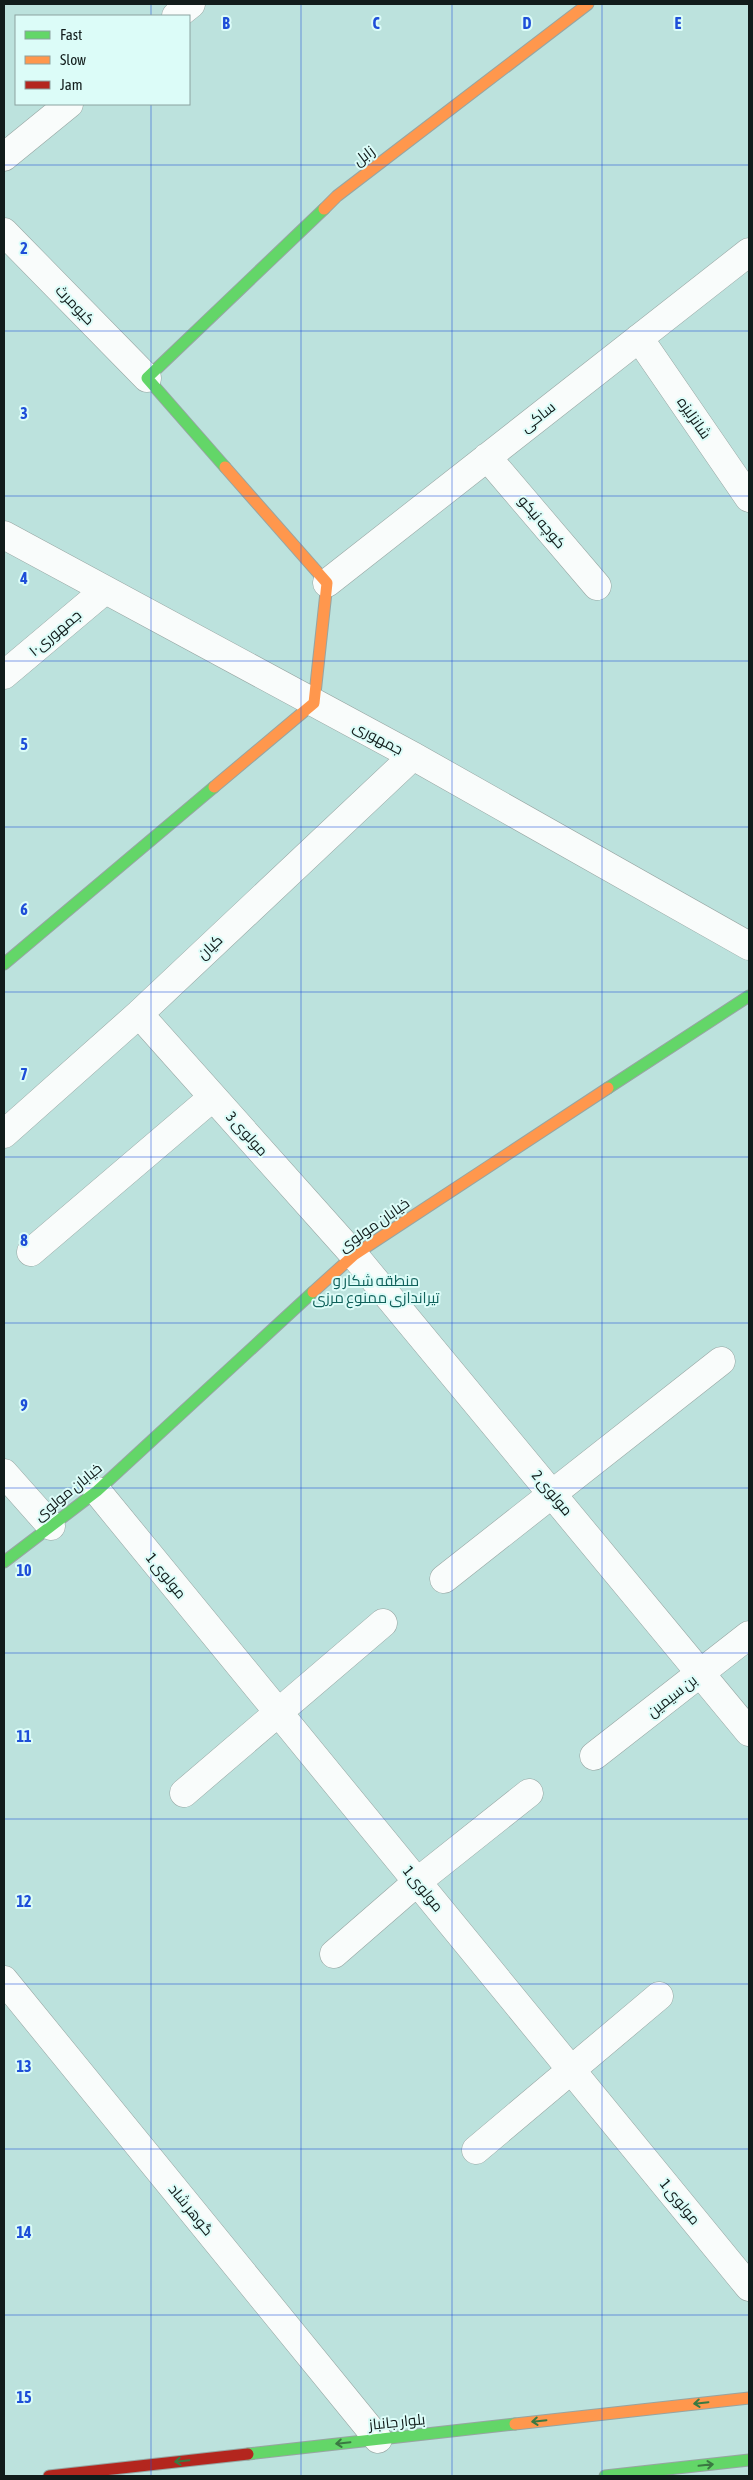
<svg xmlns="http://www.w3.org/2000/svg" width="753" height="2480" viewBox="0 0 753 2480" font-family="'Asap Condensed',Cairo,sans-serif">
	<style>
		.green { fill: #bce2dd; fill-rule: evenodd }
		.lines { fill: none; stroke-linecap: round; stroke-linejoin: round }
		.street-casing { stroke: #97a5a2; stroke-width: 29 }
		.fast-casing { stroke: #97a5a2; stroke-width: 13 }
		.slow-casing { stroke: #97a5a2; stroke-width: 13 }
		.jam-casing { stroke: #97a5a2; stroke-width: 13 }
		.street { stroke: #f9fcfb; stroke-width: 28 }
		.fast { stroke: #63d668; stroke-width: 11 }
		.slow { stroke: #ff974d; stroke-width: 11 }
		.jam { stroke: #b3261e; stroke-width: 11 }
		.oneway { stroke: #3a7942 }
		.grid { fill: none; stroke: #1d4ed8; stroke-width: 1; stroke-opacity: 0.55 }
		.labels { text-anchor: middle; stroke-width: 4; stroke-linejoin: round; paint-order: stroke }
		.street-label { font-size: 15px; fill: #111c1b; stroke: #dcfcf8 }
		.park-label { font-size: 15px; fill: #10615b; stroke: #dcfcf8 }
		.grid-label { font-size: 16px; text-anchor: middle; font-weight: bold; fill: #1d4ed8; stroke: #dcfcf8; stroke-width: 4; stroke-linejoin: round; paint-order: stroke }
	</style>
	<rect width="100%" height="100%" fill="#d6e8e5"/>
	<path class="green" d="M4,4h745v2472h-745zM16,16h173v88h-173z"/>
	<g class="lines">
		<g class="street-casing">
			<path id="street" d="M176,16l15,-12
				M4,157l65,-53
				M4,232l143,146
				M639,338l110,160
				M487,457l110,129
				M4,535l409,221 336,190
				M327,583l422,-331
				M4,675l101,-85
				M139,1014l215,241 395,477
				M4,1134l135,-120 274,-258
				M31,1252l182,-155
				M4,1473l47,53
				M97,1491l652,796
				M444,1579l277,-218
				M594,1756l155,-121
				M184,1793l199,-170
				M334,1954l83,-72 112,-89
				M4,1980l374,459
				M476,2150l183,-154"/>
		</g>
		<g class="fast-casing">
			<path id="fast" d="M225,467l-78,-89 177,-169
				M4,964l210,-177
				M608,1088l141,-92
				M4,1562l93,-71 216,-199
				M248,2454l267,-30
				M605,2476l144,-16"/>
		</g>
		<g class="slow-casing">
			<path id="slow" d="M324,209l13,-13 251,-192
				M214,787l100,-84 13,-120 -102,-116
				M313,1292l41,-37 254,-167
				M515,2424l234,-26"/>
		</g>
		<g class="jam-casing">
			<path id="jam" d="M49,2476l199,-22"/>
		</g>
		<use href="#street" class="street"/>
		<use href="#fast" class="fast"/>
		<use href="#slow" class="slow"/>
		<use href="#jam" class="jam"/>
	</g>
	<defs><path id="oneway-shaft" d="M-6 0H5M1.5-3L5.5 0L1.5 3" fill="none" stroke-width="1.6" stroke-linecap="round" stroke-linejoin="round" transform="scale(1.25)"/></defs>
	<g class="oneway">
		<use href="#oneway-shaft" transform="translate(701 2403) rotate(174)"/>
		<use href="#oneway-shaft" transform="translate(539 2421) rotate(174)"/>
		<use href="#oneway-shaft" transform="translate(343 2443) rotate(174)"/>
		<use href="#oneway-shaft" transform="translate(182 2461) rotate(174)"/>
		<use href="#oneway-shaft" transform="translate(706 2465) rotate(-6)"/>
	</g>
	<path class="grid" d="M151,4v12M301,4v2472M452,4v2472M602,4v2472M151,104v2372M4,165h745M4,331h745M4,496h745M4,661h745M4,827h745M4,992h745M4,1157h745M4,1323h745M4,1488h745M4,1653h745M4,1819h745M4,1984h745M4,2149h745M4,2315h745"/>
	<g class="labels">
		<g class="street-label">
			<text transform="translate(364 156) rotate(-37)" y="5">زابل</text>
			<text transform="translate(75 305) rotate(46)" y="5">کیومرث</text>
			<text transform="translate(538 417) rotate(-38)" y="5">ساکی</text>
			<text transform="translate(694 418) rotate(55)" y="5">شانزلیزه</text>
			<text transform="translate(542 522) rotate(50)" y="5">کوچه نیکو</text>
			<text transform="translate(55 633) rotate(-40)" y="5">جمهوری۱۰</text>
			<text transform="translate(378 738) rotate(28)" y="5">جمهوری</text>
			<text transform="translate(210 947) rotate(-43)" y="5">کیان</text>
			<text transform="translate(247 1134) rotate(48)" y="5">مولوی 3</text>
			<text transform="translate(374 1225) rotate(-35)" y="5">خیابان مولوی</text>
			<text transform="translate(68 1492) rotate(-39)" y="5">خیابان مولوی</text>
			<text transform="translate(552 1493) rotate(50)" y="5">مولوی 2</text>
			<text transform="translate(166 1576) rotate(51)" y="5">مولوی 1</text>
			<text transform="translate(672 1696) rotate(-38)" y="5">بن سیمین</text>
			<text transform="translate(423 1889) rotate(51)" y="5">مولوی 1</text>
			<text transform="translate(680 2202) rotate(51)" y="5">مولوی 1</text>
			<text transform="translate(191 2210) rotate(51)" y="5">گوهر شاد</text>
			<text transform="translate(397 2422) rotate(-6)" y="5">بلوار جانباز</text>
		</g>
		<g class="park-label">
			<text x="376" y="1286">منطقه شکار و<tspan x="376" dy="17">تیراندازی ممنوع مرزی</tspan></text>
		</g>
	</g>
	<g class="grid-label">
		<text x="226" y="29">B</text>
		<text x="376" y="29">C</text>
		<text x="527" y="29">D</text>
		<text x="678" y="29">E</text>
		<text x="24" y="254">2</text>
		<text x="24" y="419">3</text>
		<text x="24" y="584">4</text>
		<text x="24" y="750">5</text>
		<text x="24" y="915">6</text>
		<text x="24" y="1080">7</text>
		<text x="24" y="1246">8</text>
		<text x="24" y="1411">9</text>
		<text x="24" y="1576">10</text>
		<text x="24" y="1742">11</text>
		<text x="24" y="1907">12</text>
		<text x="24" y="2072">13</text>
		<text x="24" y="2238">14</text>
		<text x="24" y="2403">15</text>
	</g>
	<rect width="753" height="2480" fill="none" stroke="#111c1b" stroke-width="10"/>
	<rect x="15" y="15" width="175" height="90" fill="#dcfcf8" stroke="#8ba2a0"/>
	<rect x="25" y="31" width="25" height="8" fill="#63d668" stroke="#8ba2a0"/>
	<text x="60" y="40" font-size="15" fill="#111c1b">Fast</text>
	<rect x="25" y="56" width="25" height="8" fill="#ff974d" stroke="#8ba2a0"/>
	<text x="60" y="65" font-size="15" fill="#111c1b">Slow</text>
	<rect x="25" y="81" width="25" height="8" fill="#b3261e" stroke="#8ba2a0"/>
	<text x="60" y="90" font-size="15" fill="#111c1b">Jam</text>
</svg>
